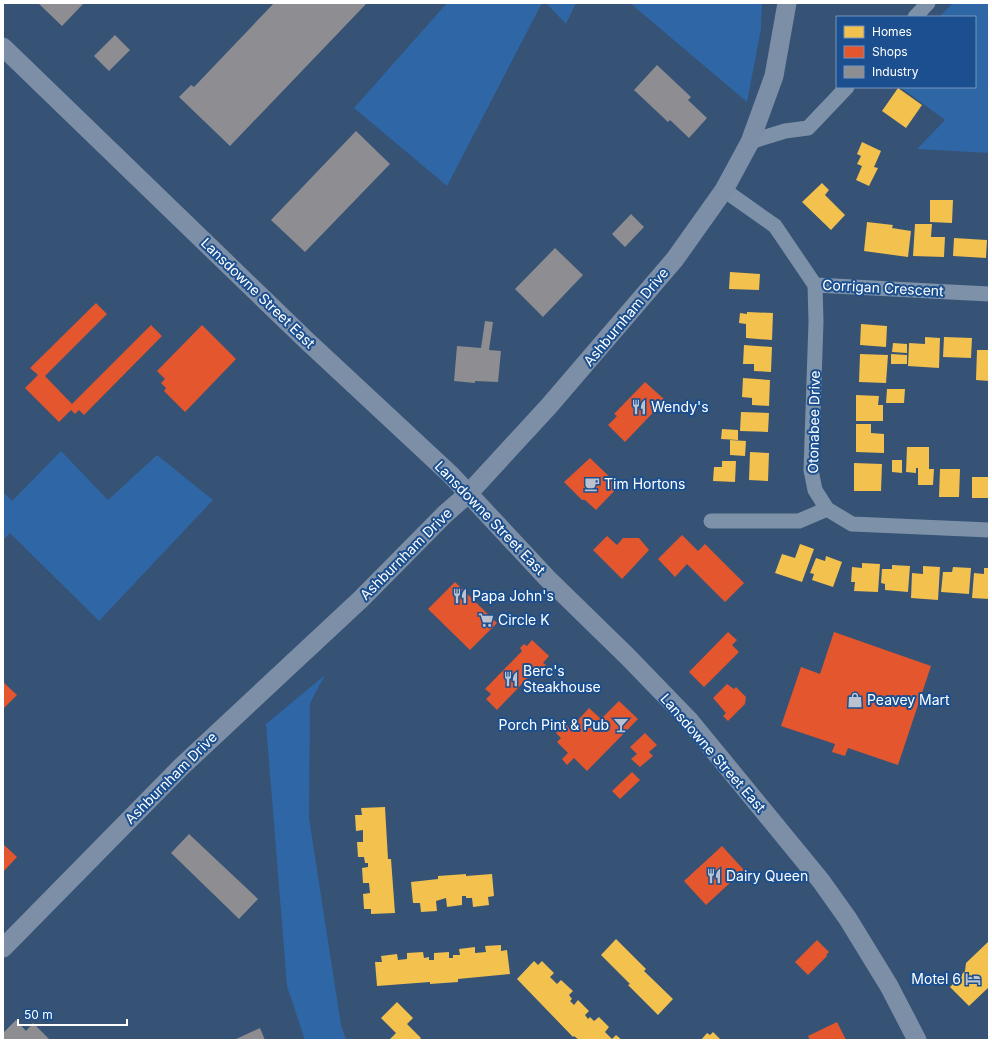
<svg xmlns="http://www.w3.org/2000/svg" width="992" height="1043" viewBox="0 0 992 1043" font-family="Inter,sans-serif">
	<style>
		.green { fill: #2f66a5 }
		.homes { fill: #f2c14e }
		.shops { fill: #e4572e }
		.industry { fill: #8d8d92 }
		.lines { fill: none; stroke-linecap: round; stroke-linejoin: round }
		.minor { stroke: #7d92a8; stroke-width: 15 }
		.major { stroke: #7d8ea7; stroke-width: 19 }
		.labels { text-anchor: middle; stroke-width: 4; stroke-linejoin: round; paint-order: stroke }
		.street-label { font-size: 14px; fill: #fff; stroke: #1b4f8f }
		.poi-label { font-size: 14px; fill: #fff; stroke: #1b4f8f; text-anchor: start }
	</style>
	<rect width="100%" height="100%" fill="#365274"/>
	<path class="green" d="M447,3h95l-95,183 -93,-78z
		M546,3h30l-10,21z
		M630,3h132l-1,26 -14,73z
		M953,3h36v150l-72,-4 28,-29 -45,-33h75v-70h-36z
		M61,451l47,49 49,-45 56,45 -114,121 -89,-88 -7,7v-48l9,9z
		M325,675l-15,28 -1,115 32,207 5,15h-41l-18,-54 -21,-262z"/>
	<path class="homes" d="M898,88l24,17 -16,23 -24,-17z
		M862,142l19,9 -7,16 4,1 -9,18 -13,-6 6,-14 -5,-2 4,-8 -4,-2z
		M822,183l7,7 -4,5 20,20 -14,15 -29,-28z
		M930,200h23l-1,23 -22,-1z
		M867,222l26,3 -1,3 19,3 -3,26 -44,-6z
		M915,224h17l-1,13h14l-1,20 -31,-1z
		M954,238l33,2 -1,18 -33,-2z
		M730,272l30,2 -1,16 -30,-1z
		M747,312l26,1 -1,27 -26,-2v-14l-7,-1 1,-10 7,1z
		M861,324l26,2 -1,21 -26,-2z
		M925,337l15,1 -1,30 -31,-2 1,-23 16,1z
		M944,337l28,1 -1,20 -28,-1z
		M893,343l14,1v9l-15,-1z
		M744,345l28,2 -1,25 -17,-1v-7h-11z
		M977,350h12v31l-13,-1z
		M860,354l28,1 -2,28 -27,-1z
		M891,354l16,1v9h-16z
		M743,378l27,2 -1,26 -17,-1v-7l-10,-1z
		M887,389h18l-1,14h-18z
		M856,395l23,1 -1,9h5v16h-27z
		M741,412l28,1 -1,19 -28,-1z
		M856,424h15v9l13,1v19l-28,-1z
		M722,429l16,1v10l-17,-1z
		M730,440l16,1 -1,15 -15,-1z
		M907,447h22v22h5l-1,16h-15v-17h-2v5l-10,-1z
		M750,452l19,1 -1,28 -19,-1z
		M892,460h10v13l-10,-1z
		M722,461h14l-1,21 -22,-1 1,-14h8z
		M854,463l28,1 -1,27h-27z
		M940,469h20l-1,28h-20z
		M972,477h17v21h-17z
		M800,544l14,5 -12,33 -27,-9 7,-19 13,4z
		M826,556l16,6 -9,25 -21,-7 2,-6 -4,-1 6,-15 9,3z
		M862,563l18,1 -2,28 -24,-1 1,-9h-4l1,-15 10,1z
		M892,565l18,1 -2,26 -23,-2v-6l-4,-1 1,-14h10z
		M923,566l17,1 -2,33 -27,-2 1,-25 11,1z
		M953,567l18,1 -2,26 -28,-2 2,-20h9z
		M984,568h5v31l-17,-1 2,-25 10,1z
		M385,807l3,52h3l4,54 -24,1v-5h-7l-1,-15 7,-1 -1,-10h-6l-1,-15 6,-1v-4h-3l-1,-6h-6l-1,-15h6v-12l-7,1 -1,-16h7l-1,-7z
		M466,874v2l26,-2 2,22 -6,1 1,8 -16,2 -1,-9h-6v-2h-4v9l-15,2 -1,-9 -10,3 1,10 -16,1 -1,-9h-7l-2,-21 27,-3v-3z
		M616,939l30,30 -2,2 29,28 -15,16 -30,-30 2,-1 -29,-29z
		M989,941v46l-20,19 -19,-19 15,-16 1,-8z
		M501,945v6l6,-1 3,24 -52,5v3l-28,2v-2l-53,4 -2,-24h7l-1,-6 16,-2 1,6 9,-1v-6l16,-1 1,6 5,-1v3h5v-7l15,-1v6h4v-3h7l-1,-6 16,-2v6l11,-1 -1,-6z
		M534,961l4,4 4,-4 12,12 -4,4 7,7 4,-4 12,11 -4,4 3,4 -2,2 4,4 4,-5 11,11 -4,4 3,4 2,-2 4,4 5,-4 10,10 -4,5 7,7 4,-4 6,5h-43l-5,-4 -1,1 -56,-58z
		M397,1002l16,16 -6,6 14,14 -2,2 -29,-1 6,-6 -15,-15z
		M713,1032l8,8h-20l6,-7 3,2z"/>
	<path class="shops" d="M96,303l11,11 -62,62 27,28 79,-79 11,11 -78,79 -5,-5 -4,4 -4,-4 -12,12 -34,-34 13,-13 -8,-7z
		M202,325l34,34 -51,53 -21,-21 2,-3 -5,-5 4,-4 -8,-8z
		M645,382l20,18 -40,42 -17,-17 9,-9 -3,-2z
		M590,458l29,28 -23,24 -11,-10h-3l-18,-18z
		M682,535l16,16 7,-7 39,39 -19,19 -38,-38 -12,13 -17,-18z
		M607,536l10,9 6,-7h16l10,12 -27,29 -29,-29z
		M455,582l42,41 -27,27 -42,-41z
		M728,632l9,8 -5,5 7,7 -35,35 -15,-15z
		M834,632l97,34 -33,99 -50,-17 -3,8 -13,-4 3,-8 -54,-18 20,-59 19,7z
		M532,640l17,16 -6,7 3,2 -5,4 -3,-2 -41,43 -11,-11 5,-5 -6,-5 37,-38 -2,-3 4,-4 3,2z
		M3,682l14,13 -14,14z
		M727,684l7,5 2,-2 10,10 -1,7 -17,17 -5,-5 3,-3 -13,-15z
		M619,701l19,18 -51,52 -13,-13 -7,7 -5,-6 6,-6 -11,-11 4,-4 -5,-5 9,-9 5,5 19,-21 12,11z
		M645,733l12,12 -8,7 4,4 -13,11 -9,-8 6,-5 -7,-7z
		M632,772l8,8 -20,19 -8,-8z
		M3,844l14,13 -14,15z
		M722,846l22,24 -38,35 -22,-24z
		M817,940l12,12 -3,3 1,1 -19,19 -13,-13z
		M837,1022l9,18h-36l-2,-4z"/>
	<path class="industry" d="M38,3h46l-22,23z
		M274,3h93l-137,143 -51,-49 12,-12 3,2z
		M115,35l15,15 -21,21 -15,-15z
		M657,65l34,32 -3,3 19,18 -18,20 -19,-18 -2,2 -34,-32z
		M356,131l34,33 -85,88 -34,-32z
		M631,214l13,13 -19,20 -13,-13z
		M555,248l28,27 -40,42 -28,-28z
		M485,321l8,1 -4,28 12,1 -3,31 -23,-1v2l-21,-2 3,-35 24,2z
		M189,834l69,65 -19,20 -68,-66z
		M16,1020l10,11 7,-8 17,17h-47v-7z
		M260,1028l5,12h-31z"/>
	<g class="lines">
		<path class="minor" d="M915,17l13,-14
			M750,142l35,-11 23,-3 39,-41
			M724,190l51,36 40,59
			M815,285l1,37 -5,148 4,20 12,19 25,15 137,6
			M815,285l174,9
			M711,521h88l28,-12"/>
		<path class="major" d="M3,47l302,292 146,136 96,103 80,78 62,64 132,161 27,38 41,67 28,54
			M3,948l178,-181 180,-168 84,-85 23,-20 81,-88 126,-147 49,-69 26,-48 24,-66 13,-73"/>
	</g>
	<defs>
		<g id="restaurant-bare" transform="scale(1.2)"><path d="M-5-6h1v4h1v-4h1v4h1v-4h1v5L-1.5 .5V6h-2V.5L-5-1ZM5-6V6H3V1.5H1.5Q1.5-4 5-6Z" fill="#b9c2ce" stroke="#1b4f8f" stroke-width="2.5" paint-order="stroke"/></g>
		<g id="cafe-bare" transform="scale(1.2)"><path d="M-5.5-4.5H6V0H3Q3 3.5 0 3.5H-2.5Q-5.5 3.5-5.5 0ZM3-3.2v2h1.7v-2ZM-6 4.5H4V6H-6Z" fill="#b9c2ce" stroke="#1b4f8f" stroke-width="2.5" paint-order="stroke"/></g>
		<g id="supermarket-bare" transform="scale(1.2)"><path d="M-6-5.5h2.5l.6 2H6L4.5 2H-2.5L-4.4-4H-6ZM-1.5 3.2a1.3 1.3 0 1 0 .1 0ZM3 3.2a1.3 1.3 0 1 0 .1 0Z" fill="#b9c2ce" stroke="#1b4f8f" stroke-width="2.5" paint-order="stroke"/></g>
		<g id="shop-bare" transform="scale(1.2)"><path d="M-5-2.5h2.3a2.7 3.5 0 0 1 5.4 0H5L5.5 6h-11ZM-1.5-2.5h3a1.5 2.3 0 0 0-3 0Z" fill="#b9c2ce" stroke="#1b4f8f" stroke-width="2.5" paint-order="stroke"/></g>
		<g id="bar-bare" transform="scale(1.2)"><path d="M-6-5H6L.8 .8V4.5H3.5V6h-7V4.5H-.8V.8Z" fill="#b9c2ce" stroke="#1b4f8f" stroke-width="2.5" paint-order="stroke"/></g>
		<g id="hotel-bare" transform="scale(1.2)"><path d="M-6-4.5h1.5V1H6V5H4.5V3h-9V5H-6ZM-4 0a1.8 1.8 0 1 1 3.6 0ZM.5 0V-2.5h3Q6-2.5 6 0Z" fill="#b9c2ce" stroke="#1b4f8f" stroke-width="2.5" paint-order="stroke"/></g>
	</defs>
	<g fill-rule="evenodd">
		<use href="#restaurant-bare" x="639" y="407"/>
		<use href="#cafe-bare" x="592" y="484"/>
		<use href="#restaurant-bare" x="460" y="596"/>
		<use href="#supermarket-bare" x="486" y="620"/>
		<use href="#restaurant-bare" x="511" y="679"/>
		<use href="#shop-bare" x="855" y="700"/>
		<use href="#bar-bare" x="621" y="725"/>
		<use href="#restaurant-bare" x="714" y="876"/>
		<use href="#hotel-bare" x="973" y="979"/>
	</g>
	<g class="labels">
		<g class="street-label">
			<text transform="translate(883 288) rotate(3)" y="5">Corrigan Crescent</text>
			<text transform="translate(258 293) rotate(44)" y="5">Lansdowne Street East</text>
			<text transform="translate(626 317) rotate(-50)" y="5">Ashburnham Drive</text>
			<text transform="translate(814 422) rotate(-89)" y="5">Otonabee Drive</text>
			<text transform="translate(490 518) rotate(46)" y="5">Lansdowne Street East</text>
			<text transform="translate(406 554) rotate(-45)" y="5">Ashburnham Drive</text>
			<text transform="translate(713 753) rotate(49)" y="5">Lansdowne Street East</text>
			<text transform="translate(171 778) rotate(-45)" y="5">Ashburnham Drive</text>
		</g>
		<g class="poi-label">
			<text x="651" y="412">Wendy's</text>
			<text x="604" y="489">Tim Hortons</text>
			<text x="472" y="601">Papa John's</text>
			<text x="498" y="625">Circle K</text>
			<text x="523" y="676">Berc's<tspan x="523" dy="16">Steakhouse</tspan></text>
			<text x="867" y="705">Peavey Mart</text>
			<text x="609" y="730" text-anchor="end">Porch Pint &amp; Pub</text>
			<text x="726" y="881">Dairy Queen</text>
			<text x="961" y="984" text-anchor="end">Motel 6</text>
		</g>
	</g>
	<rect width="992" height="1043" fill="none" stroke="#ffffff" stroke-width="8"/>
	<rect x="836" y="16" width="140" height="72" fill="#1b4f8f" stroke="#7695bc"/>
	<rect x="844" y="26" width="20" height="12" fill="#f2c14e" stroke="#7695bc"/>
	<text x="872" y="36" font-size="12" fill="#ffffff">Homes</text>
	<rect x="844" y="46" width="20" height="12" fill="#e4572e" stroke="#7695bc"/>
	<text x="872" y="56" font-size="12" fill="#ffffff">Shops</text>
	<rect x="844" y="66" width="20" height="12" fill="#8d8d92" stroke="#7695bc"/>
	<text x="872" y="76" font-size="12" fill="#ffffff">Industry</text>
	<path d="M18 1019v6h109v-6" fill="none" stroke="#ffffff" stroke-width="2"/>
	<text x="24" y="1019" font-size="12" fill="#ffffff" stroke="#1b4f8f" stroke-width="3" paint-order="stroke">50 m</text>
</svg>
